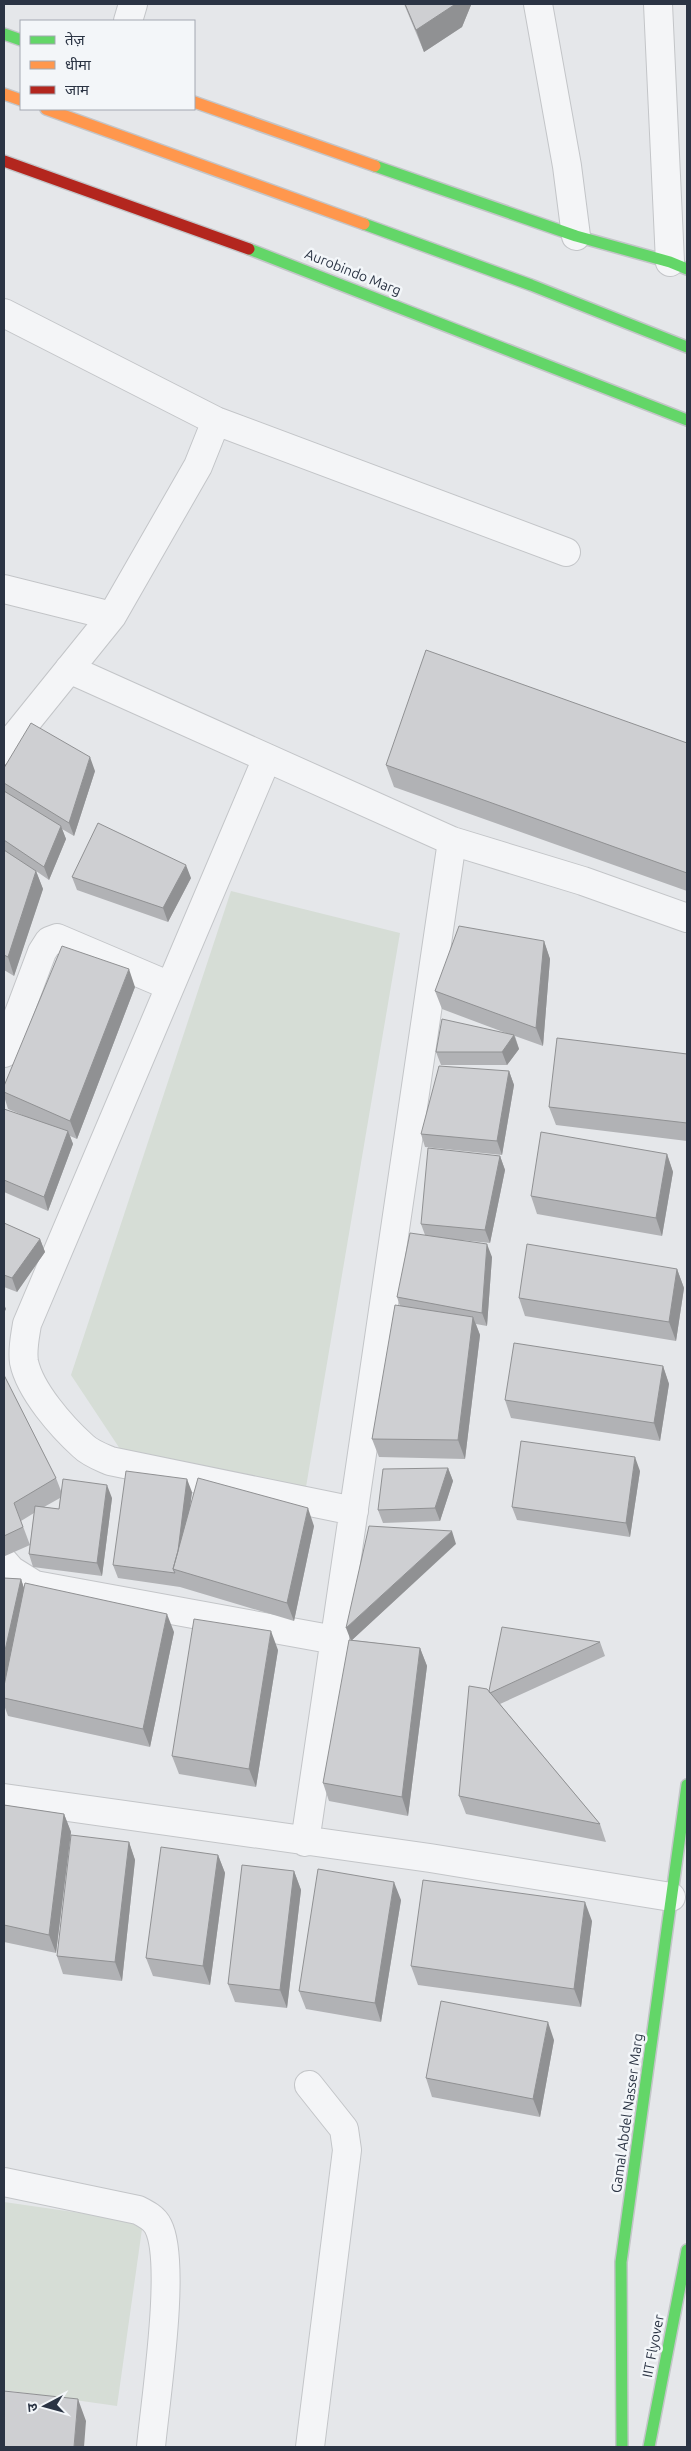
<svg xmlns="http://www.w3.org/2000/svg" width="691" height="2451" viewBox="0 0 691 2451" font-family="Ubuntu,'Noto Sans Devanagari',sans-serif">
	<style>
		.green { fill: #d6ddd6 }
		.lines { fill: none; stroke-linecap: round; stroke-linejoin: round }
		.street-casing { stroke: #c3c5c8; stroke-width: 30 }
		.fast-casing { stroke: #c3c5c8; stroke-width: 14 }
		.slow-casing { stroke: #c3c5c8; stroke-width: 14 }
		.jam-casing { stroke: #c3c5c8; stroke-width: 14 }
		.street { stroke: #f4f5f7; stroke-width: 28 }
		.fast { stroke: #63d668; stroke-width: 11 }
		.slow { stroke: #ff974d; stroke-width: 11 }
		.jam { stroke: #b3261e; stroke-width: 11 }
		.wall { fill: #b1b2b5; fill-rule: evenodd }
		.shaded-wall { fill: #909193 }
		.building { fill: #cecfd2; stroke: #909193 }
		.labels { text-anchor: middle; stroke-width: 5; stroke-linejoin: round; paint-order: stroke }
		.street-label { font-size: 14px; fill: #2b3444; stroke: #f3f6f9 }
	</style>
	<rect width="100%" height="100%" fill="#e5e7ea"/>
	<path class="green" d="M231,891l169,42 -94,554 -182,-32 -53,-80z
		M4,2202l139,20 -26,184 -113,-16z"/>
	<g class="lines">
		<g class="street-casing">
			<path id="street" d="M538,4l29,162 9,70
				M658,4l12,258
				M128,21l5,-17
				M4,313l212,108 350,131
				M4,589l108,27
				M69,669l383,172 131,40 104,37
				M4,750l108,-134 86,-150 18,-45
				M267,758l-240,566c-2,13 -5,25 -3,38 6,29 38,65 59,84 7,7 18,11 27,15l244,50
				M4,1053l38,-101 7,-11 8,-3 113,48
				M4,1562l7,8 24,15 300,55
				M4,1798l426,60 241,39
				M305,1842l147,-1001
				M309,2085l35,44 3,21 -37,297
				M4,2182l134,28c8,4 16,8 20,16 19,36 -3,176 -7,221"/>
		</g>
		<g class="fast-casing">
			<path id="fast" d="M4,34l17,6
				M375,166l201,70 94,26 17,7
				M364,224l167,61 156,62
				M249,249l438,171
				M622,2447l-1,-185 66,-477
				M649,2447l38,-197"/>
		</g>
		<g class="slow-casing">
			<path id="slow" d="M4,94l17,6
				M194,102l181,64
				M46,109l318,115"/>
		</g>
		<g class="jam-casing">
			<path id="jam" d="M4,161l245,88"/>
		</g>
		<use href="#street" class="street"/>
		<use href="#fast" class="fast"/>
		<use href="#slow" class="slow"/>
		<use href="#jam" class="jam"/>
	</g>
	<path class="wall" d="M404,4h68l-1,1 -9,22 -38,25z
		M687,743v148l-293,-104 -8,-22z
		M4,768l91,3 -21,65 -12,-7 4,10 -17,41 -13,-9 7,18 -29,87 -10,-6z
		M72,877l119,1 -23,44 -91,-32z
		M544,941l6,18 -7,87 -28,-10 4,13 -12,16h-66l-5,-13 75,-17 -69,-26 -7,-18z
		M135,987l-58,152 -7,-3 3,8 -25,67 -44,-19v-83l23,8 -19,-8 -4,-13v-10z
		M687,1054v87l-131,-16 -7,-18z
		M509,1071l5,14 -12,70 -77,-8 -4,-13z
		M667,1154l6,18 -11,64 -125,-22 -6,-18z
		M500,1156l5,14 -15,73 -29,-3 31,17 -5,69 -11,-2 4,11 -15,124 -86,-2 -7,-18 28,-133 -3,-9 28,-62 -4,-11z
		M4,1223l36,16 5,13 -28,40 -13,-5z
		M677,1269l7,19 -8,53 -151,-25 -6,-18z
		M663,1366l6,18 -9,57 -149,-23 -6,-18z
		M4,1375l52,103 5,13 51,7 -10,78 -69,-9 -4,-13 1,-9 -25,11 -1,-3zM60,1498l-1,11 -15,-2zM34,1513l-4,32 -9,-24z
		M448,1468l5,13 -13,40 -57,2 -5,-13z
		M640,1471l-10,66 -113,-17 -5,-13z
		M192,1492l-2,13 124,21 -20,95 -114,-34 -62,-9 -5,-13z
		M456,1544l-104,96 68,8 7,18 -19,150 -79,-15 -6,-18 28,-143z
		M4,1578l17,1 3,10 150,43 -24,115 -142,-31 -4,-11z
		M600,1642l5,14 -105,48 100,120 6,18 -140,-28 -7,-18 30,-105z
		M278,1650l-22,137 -77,-13 -7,-18z
		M4,1805l60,9 7,18 -15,121 -52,-11z
		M129,1842l6,18 -13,121 -59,-7 -6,-18z
		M218,1855l7,18 -15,112 -57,-9 -7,-18z
		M294,1871l7,19 -14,118 -52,-6 -7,-18z
		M401,1900l-20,122 -75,-13 -7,-18z
		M592,1921l-11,86 -163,-22 -7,-19z
		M554,2040l-14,77 -108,-20 -6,-19z"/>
	<path class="shaded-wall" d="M455,4h15l1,1 -9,22 -38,25 -8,-22z
		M90,757l5,14 -21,65 -5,-13z
		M61,826l5,13 -17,41 -5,-13z
		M186,865l5,13 -23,44 -5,-14z
		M36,871l7,18 -29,87 -6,-19z
		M544,941l6,18 -7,87 -7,-18z
		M129,969l6,18 -58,152 -7,-18z
		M514,1035l5,14 -12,16 -5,-13z
		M509,1071l5,14 -12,70 -5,-14z
		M68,1131l5,13 -25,67 -4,-14z
		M667,1154l6,18 -11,64 -6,-18z
		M500,1156l5,14 -15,73 -5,-13z
		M40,1239l5,13 -28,40 -5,-14z
		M487,1244l5,13 -5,69 -5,-13z
		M677,1269l7,19 -8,53 -7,-19z
		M4,1304l2,5 -2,4z
		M473,1317l7,18 -15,124 -7,-19z
		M663,1366l6,18 -9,57 -6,-18z
		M635,1457l5,14 -10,66 -4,-14z
		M448,1468l5,13 -13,40 -5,-13z
		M187,1479l5,13 -10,79 -7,-2z
		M107,1485l5,13 -10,78 -5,-13z
		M308,1508l6,18 -20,95 -7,-18z
		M452,1531l4,13 -105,97 -5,-13z
		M21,1579l6,18 -23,101v-43z
		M167,1614l7,18 -24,115 -7,-18z
		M271,1631l7,19 -22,137 -7,-18z
		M420,1648l7,18 -19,150 -6,-19z
		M64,1814l7,18 -15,121 -7,-18z
		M129,1842l6,18 -13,121 -7,-19z
		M218,1855l7,18 -15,112 -7,-19z
		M294,1871l7,19 -14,118 -7,-18z
		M394,1882l7,18 -20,122 -6,-19z
		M585,1902l7,19 -11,86 -7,-18z
		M548,2022l6,18 -14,77 -7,-18z
		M78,2399l8,22 -2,26h-10z"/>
	<path class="building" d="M405,4h50l-1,1 -38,25z
		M426,650l261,93v130l-301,-108z
		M31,723l59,34 -21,66 -65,-40v-15z
		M4,791l57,35 -17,41 -40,-27z
		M98,823l88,42 -23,43 -91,-31z
		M4,850l32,21 -28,86 -4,-2z
		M459,926l85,15 -8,87 -101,-37z
		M62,946l67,23 -59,152 -66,-29v-6z
		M442,1019l72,16 -12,17h-66z
		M557,1038l130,16v69l-138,-16z
		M439,1066l70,5 -12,70 -76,-7z
		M4,1109l64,22 -24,66 -40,-17z
		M541,1132l126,22 -11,64 -125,-22z
		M428,1148l72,8 -15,74 -64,-6z
		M4,1223l36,16 -28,39 -8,-3z
		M410,1233l77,11 -5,69 -85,-16z
		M527,1244l150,25 -8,53 -150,-24z
		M395,1305l78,12 -15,123 -86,-1z
		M514,1343l149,23 -9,57 -149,-23z
		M4,1375l52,103 -42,25 9,24 -19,9z
		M521,1441l114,16 -9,66 -114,-16z
		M448,1468l-13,40 -57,2 5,-41z
		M126,1471l61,8 -9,72 -5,18 2,4 -62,-8z
		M198,1478l110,30 -21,95 -114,-34z
		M63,1479l44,6 -10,78 -68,-9 6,-48 24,3z
		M369,1526l83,5 -106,97z
		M4,1578l17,1 -17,76z
		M25,1583l142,31 -24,115 -139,-31v-12z
		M194,1619l77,12 -22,138 -77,-13z
		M502,1627l98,15 -110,51 -1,-2z
		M349,1640l71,8 -18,149 -79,-14z
		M469,1686l18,3 113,135 -141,-28z
		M4,1805l60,9 -15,121 -45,-10z
		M71,1835l58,7 -14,120 -58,-6z
		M161,1847l57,8 -15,111 -57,-8z
		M242,1865l52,6 -14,119 -52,-6z
		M318,1869l76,13 -19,121 -76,-12z
		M423,1880l162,22 -11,87 -163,-23z
		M441,2001l107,21 -15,77 -107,-21z
		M4,2391l74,8 -4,48h-70z"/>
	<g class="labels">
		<g class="street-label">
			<text transform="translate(353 272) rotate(22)" y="5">Aurobindo Marg</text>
			<text transform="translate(627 2113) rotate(-82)" y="5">Gamal Abdel Nasser Marg</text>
			<text transform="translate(653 2346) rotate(-79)" y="5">IIT Flyover</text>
		</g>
	</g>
	<rect width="691" height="2451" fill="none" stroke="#2b3444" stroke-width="10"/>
	<rect x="20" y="20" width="175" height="90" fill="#f3f6f9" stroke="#a3a8b1"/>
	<rect x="30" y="36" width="25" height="8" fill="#63d668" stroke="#a3a8b1"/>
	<text x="65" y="45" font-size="15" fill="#2b3444">तेज़</text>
	<rect x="30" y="61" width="25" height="8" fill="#ff974d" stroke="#a3a8b1"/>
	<text x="65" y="70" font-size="15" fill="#2b3444">धीमा</text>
	<rect x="30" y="86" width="25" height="8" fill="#b3261e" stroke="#a3a8b1"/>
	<text x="65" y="95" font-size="15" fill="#2b3444">जाम</text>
	<g transform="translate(45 2406) rotate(264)" stroke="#f3f6f9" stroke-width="4" paint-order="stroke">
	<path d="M0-4L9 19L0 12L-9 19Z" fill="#2b3444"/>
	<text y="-8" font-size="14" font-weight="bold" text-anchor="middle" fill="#2b3444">उ</text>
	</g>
</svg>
